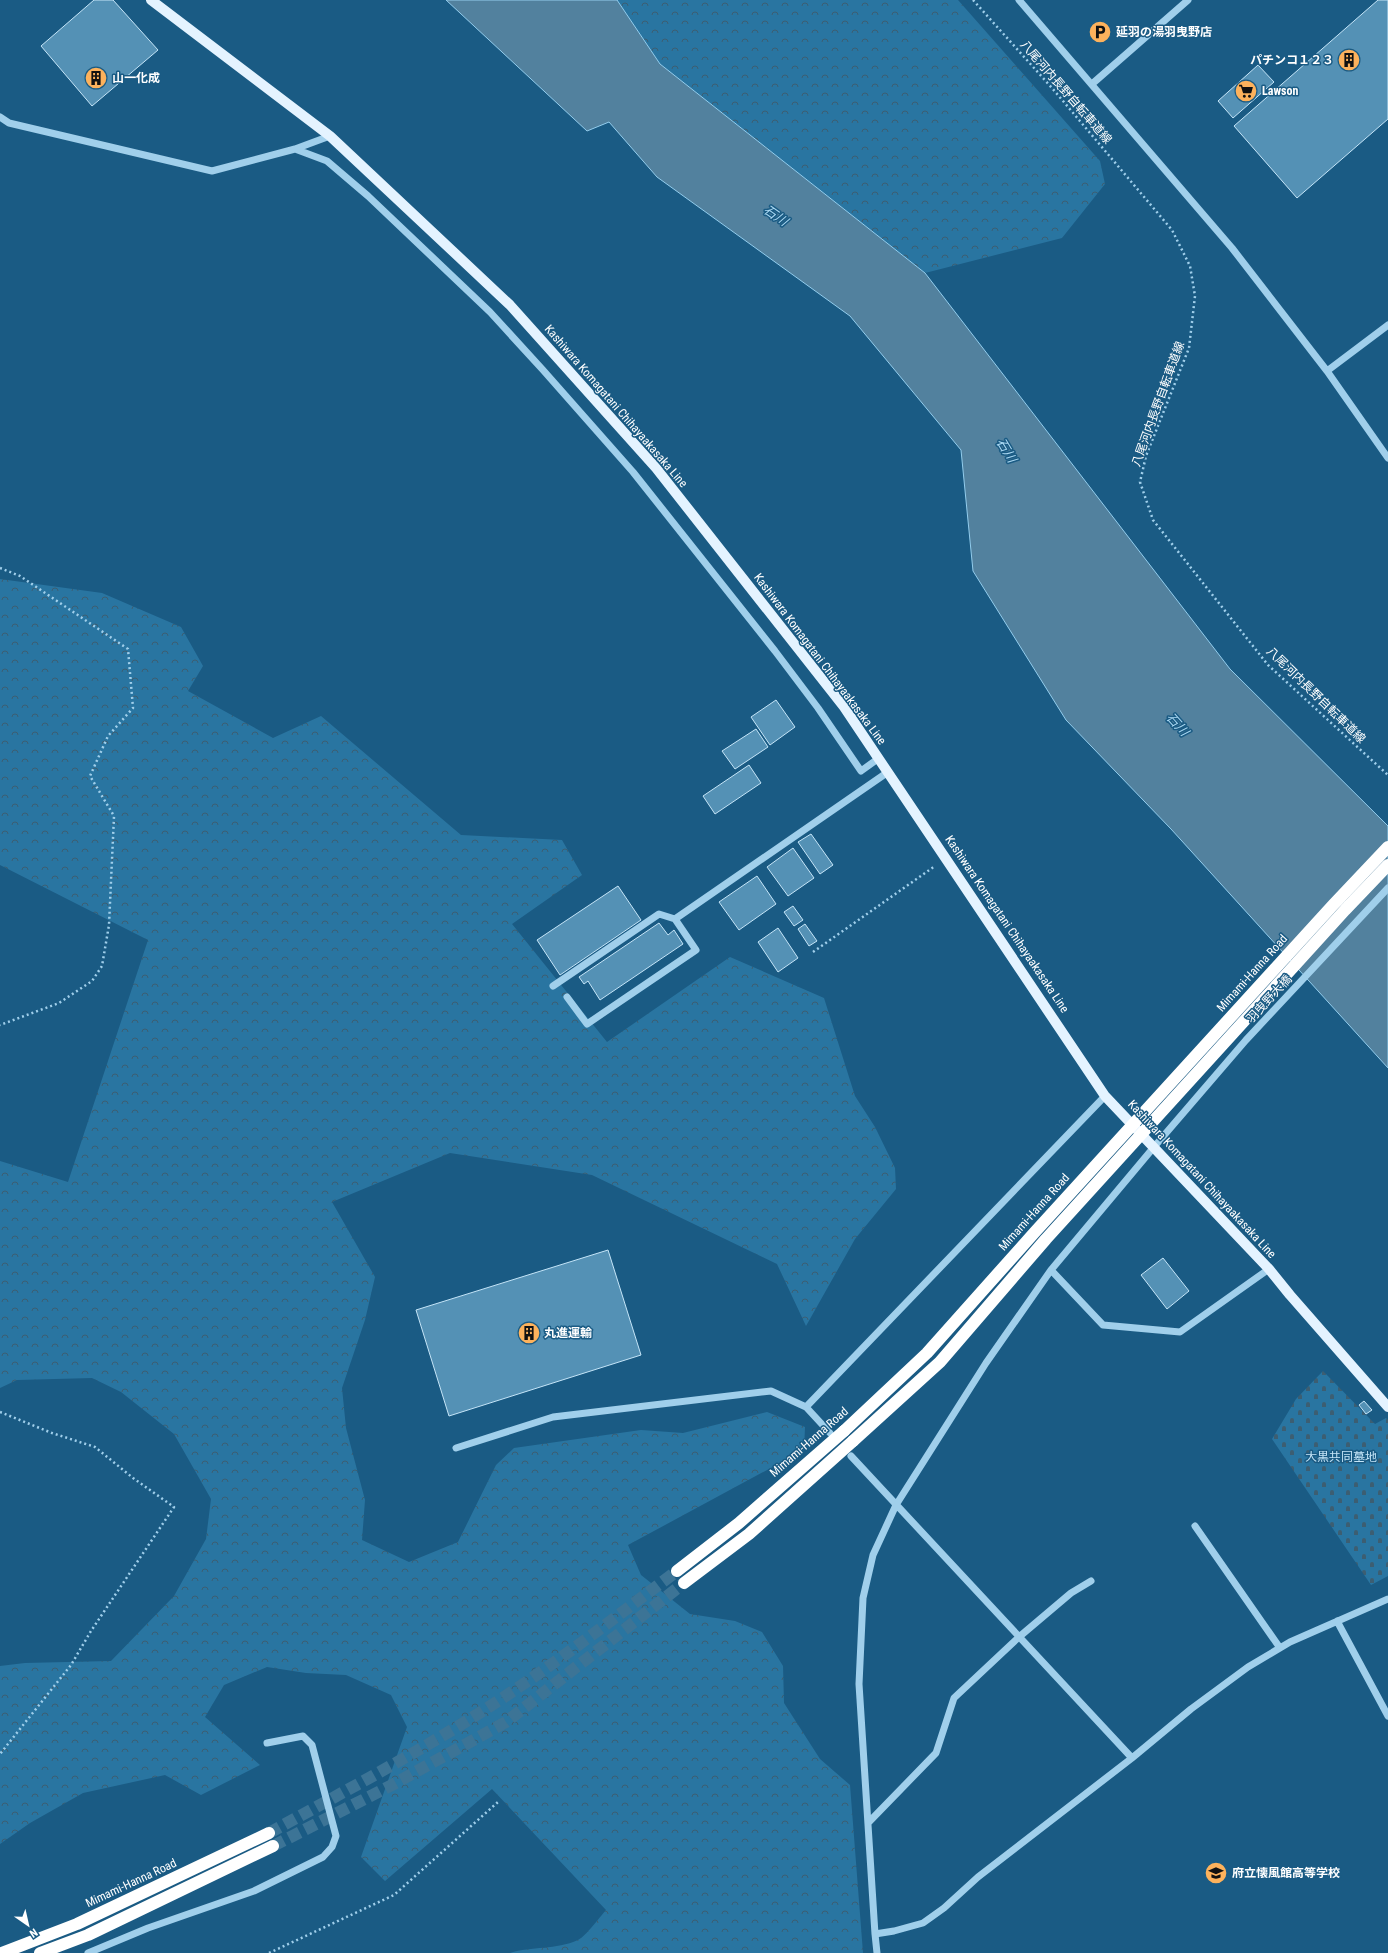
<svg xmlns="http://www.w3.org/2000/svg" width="1388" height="1953" viewBox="0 0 1388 1953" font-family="'Roboto Condensed','Noto Sans JP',sans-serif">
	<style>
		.forest { fill: url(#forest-crowns) }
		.cemetery { fill: url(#cemetery-stones) }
		.water { fill: #52819e; stroke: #93cded }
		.building { fill: #5491b5; stroke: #c5e5f8 }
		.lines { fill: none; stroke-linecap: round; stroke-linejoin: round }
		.highway-tunnel { stroke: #3c7496; stroke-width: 12; stroke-dasharray: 12 6; stroke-linecap: butt }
		.path { stroke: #a0cfeb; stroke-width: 2.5; stroke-dasharray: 2 3; stroke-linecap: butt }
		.minor { stroke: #a0cfeb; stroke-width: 7 }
		.major { stroke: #e4f3ff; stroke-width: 10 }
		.highway { stroke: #fff; stroke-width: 12 }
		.highway-bridge { stroke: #fff; stroke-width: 12 }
		.labels { text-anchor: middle; stroke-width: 3; stroke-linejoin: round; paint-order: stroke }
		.poi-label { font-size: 12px; font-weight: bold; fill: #fff; stroke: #1a5b84; text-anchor: start }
		.street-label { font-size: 12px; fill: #fff; stroke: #1a5b84 }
		.park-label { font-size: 12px; fill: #c5e5f8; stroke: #1a5b84 }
		.water-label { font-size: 13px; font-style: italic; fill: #abd9f3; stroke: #1a5b84 }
	</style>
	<defs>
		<pattern id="forest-crowns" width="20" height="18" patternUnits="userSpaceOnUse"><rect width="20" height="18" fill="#2975a1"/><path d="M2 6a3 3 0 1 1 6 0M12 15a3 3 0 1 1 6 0" fill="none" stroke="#3c5e72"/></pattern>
		<pattern id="cemetery-stones" width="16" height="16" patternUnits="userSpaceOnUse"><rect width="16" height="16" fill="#2975a1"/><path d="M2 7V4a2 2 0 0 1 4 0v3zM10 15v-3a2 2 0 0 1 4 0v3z" fill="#3c5e72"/></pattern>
	</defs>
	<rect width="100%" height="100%" fill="#1a5b84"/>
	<path class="forest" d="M617,0h341l142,161 5,23 -43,54 -137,35 -265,-209z
		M0,579l102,14 79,34 22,39 -15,25 85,47 48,-22 140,119 101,5 20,35 -70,49 95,118 123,-85 94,41 31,98 20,31 20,41 1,21 -41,50 -49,87 -29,-62 -185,-89 -142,-22 -118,49 43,75 -10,43 -23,68 4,40 19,72 -3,40 47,22 49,-20 38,-77 18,-17 127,-18 42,3 84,-21 38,15 -1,23 -176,95 13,30 49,39 45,7 27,11 21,34 1,37 36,56 30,26 13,168h-353c22,-7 46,-3 68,-13 8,-4 21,-22 28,-30l-114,-121 -107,92 -24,-24 46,-130 -16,-32 -45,-20 -40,-2 -39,-6 -43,18 -19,32 55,48 -59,30 -36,-20 -82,18 -53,30 -30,21v-178l25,-3 86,-2 63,-65 32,-57 5,-40 -37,-65 -53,-42 -29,-14 -75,2 -17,8v-227l68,21 80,-242 -148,-75z"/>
	<path class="cemetery" d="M1323,1371l52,53 11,-6 2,2v156l-17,9 -99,-146 24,-40z"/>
	<path class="water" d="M446,0h171l43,64 265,209 305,396 158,157v242l-217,-239 -105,-109 -93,-149 -12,-121 -111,-134 -193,-139 -48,-55 -22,9z"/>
	<path class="building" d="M94,0h19l45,50 -66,56 -51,-60z
		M1378,0h10v119l-91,79 -63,-72z
		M1258,65l16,17 -41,36 -15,-17z
		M776,700l19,27 -25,18 -19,-28z
		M756,729l12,18 -33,22 -13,-18z
		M749,765l12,18 -46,31 -12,-18z
		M811,834l22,31 -13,9 -22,-32z
		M793,848l21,30 -26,18 -21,-29z
		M757,876l19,28 -37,26 -20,-28z
		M618,886l23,34 -81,55 -23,-35z
		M793,906l10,14 -9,6 -10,-14z
		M659,923l9,12 6,-5 9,14 -83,56 -12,-19 -4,3 -5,-7z
		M805,924l12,17 -8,5 -11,-17z
		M778,928l20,30 -20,14 -20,-30z
		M608,1250l33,105 -192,61 -33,-106z
		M1163,1258l26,33 -22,18 -26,-34z
		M1364,1401l8,9 -6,4 -7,-9z"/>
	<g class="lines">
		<path class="highway-tunnel" d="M269,1833c76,-42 154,-83 226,-130 63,-41 122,-87 182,-132
			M273,1846l119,-61 114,-63 178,-139"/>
		<path class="path" d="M973,0l79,88 120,142 18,36 5,30 -6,52 -43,108 -6,26 13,38 115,145 120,110
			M0,568l20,8 108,73 5,59 -25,28 -18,40 24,40 -5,109 -7,41 -10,15 -33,22 -59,22
			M813,952l122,-86
			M0,1412l52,21 43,14 38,31 41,29 -83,124 -20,34 -71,89
			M269,1953l125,-58 104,-93"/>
		<path class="minor" d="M1019,0l213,248 95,123 61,87
			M1092,84l96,-84
			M0,117l9,6 203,48 83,-22 35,-13
			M295,149l32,12 41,35 122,116 53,58 90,102 142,179 43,57 43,63 18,-13
			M1327,371l61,-46
			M553,986l106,-72 16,5
			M567,997l20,27 109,-74 -21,-31 213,-147
			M1051,1270l52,55 77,7 89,-63
			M806,1407l299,-311
			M456,1448l97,-31 218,-26 35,16 24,26
			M851,1456l281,302
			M1195,1526l85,122
			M1337,1621l51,95
			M868,1823l68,-70 18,-55 65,-61 52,-44 20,-12
			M875,1934l-16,-250 4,-86 10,-43 23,-50 90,-142 65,-93 103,-123 92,-107 142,-152
			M88,1953l60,-25 106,-37 69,-34 9,-10 4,-11 -24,-91 -9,-9 -36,7
			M877,1953l-2,-19 19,-3 29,-8 21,-15 34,-31 154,-119 59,-49 57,-42 42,-25 98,-43"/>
		<path class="major" d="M151,0l179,136 180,169 146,163 188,239 261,389 164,173 21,26 98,112"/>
		<path class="highway" d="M677,1571l62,-48 105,-92
			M684,1583l65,-49 104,-93
			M2,1953l75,-29 192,-91
			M40,1953l48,-18 185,-89"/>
		<path class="highway-bridge" d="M844,1431l83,-78 107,-120 299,-328 55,-58
			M853,1441l87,-79 106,-123 299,-329 43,-45"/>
	</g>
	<defs>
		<g id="parking-disc" transform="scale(1.15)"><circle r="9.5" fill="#fdb25c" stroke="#1a5b84"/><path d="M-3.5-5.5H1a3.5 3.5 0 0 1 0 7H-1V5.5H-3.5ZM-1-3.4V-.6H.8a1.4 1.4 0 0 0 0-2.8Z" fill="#111"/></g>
		<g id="building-disc" transform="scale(1.15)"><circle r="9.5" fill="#fdb25c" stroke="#1a5b84"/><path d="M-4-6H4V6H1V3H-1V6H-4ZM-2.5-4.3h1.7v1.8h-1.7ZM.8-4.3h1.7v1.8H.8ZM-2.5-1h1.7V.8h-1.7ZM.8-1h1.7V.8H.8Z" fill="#111"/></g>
		<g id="supermarket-disc" transform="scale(1.15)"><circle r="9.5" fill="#fdb25c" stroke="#1a5b84"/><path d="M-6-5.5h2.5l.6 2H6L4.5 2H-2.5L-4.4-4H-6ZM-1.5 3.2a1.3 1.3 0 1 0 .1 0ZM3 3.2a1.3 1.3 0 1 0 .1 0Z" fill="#111"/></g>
		<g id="school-disc" transform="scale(1.15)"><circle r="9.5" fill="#fdb25c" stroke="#1a5b84"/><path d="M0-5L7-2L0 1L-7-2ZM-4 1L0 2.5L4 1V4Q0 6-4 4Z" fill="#111"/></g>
	</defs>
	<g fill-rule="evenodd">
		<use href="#parking-disc" x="1100" y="32"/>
		<use href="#building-disc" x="1349" y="60"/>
		<use href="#building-disc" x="96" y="78"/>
		<use href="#supermarket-disc" x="1246" y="91"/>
		<use href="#building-disc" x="529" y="1333"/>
		<use href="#school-disc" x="1216" y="1873"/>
	</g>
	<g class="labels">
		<g class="poi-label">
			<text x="1116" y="36">延羽の湯羽曳野店</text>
			<text x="1334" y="64" text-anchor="end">パチンコ１２３</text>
			<text x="112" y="82">山一化成</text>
			<text x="1262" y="95">Lawson</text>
			<text x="544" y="1337">丸進運輸</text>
			<text x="1232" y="1877">府立懐風館高等学校</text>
		</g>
		<g class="street-label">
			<text transform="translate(1066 92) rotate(49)" y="4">八尾河内長野自転車道線</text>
			<text transform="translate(1158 404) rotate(-70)" y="4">八尾河内長野自転車道線</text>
			<text transform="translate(616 406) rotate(49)" y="4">Kashiwara Komagatani Chihayaakasaka Line</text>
			<text transform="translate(820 659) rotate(53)" y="4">Kashiwara Komagatani Chihayaakasaka Line</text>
			<text transform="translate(1316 695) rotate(44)" y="4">八尾河内長野自転車道線</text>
			<text transform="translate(1007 924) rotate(56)" y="4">Kashiwara Komagatani Chihayaakasaka Line</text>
			<text transform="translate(1252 973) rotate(-48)" y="4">Mimami-Hanna Road</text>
			<text transform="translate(1269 999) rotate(-47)" y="4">羽曳野大橋</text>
			<text transform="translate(1202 1179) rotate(47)" y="4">Kashiwara Komagatani Chihayaakasaka Line</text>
			<text transform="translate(1034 1212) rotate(-48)" y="4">Mimami-Hanna Road</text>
			<text transform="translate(809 1442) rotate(-41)" y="4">Mimami-Hanna Road</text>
			<text transform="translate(131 1883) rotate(-25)" y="4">Mimami-Hanna Road</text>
		</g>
		<g class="park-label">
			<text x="1341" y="1461">大黒共同墓地</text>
		</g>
		<g class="water-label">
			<text transform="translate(776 215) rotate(35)" y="5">石川</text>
			<text transform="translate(1007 450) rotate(59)" y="5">石川</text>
			<text transform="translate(1178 724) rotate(48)" y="5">石川</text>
		</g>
	</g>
	<g transform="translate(28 1925) rotate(146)" stroke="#1a5b84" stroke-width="3" paint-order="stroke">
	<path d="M0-3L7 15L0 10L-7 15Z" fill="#ffffff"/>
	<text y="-6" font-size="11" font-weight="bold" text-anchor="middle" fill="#ffffff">N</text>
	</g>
</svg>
